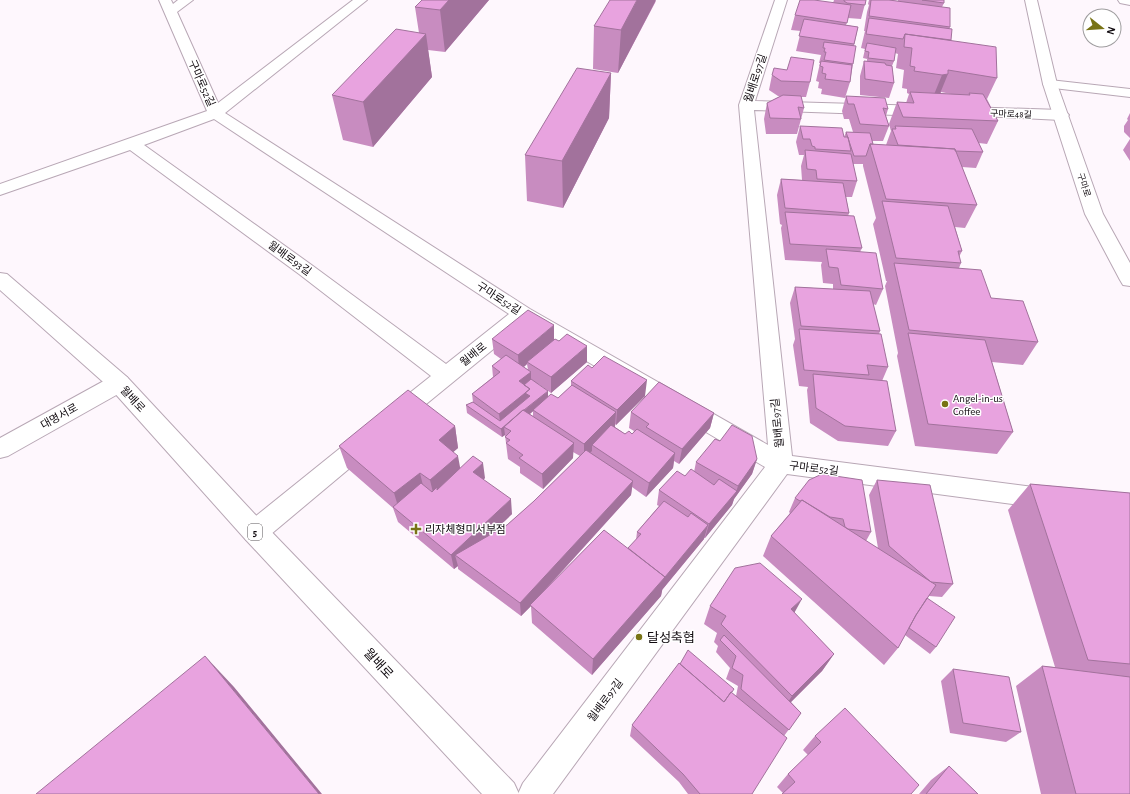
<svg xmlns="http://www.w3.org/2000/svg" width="1130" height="794" viewBox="0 0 1130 794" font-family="'Alegreya Sans','Noto Sans KR',sans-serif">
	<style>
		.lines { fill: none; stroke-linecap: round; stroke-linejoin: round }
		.street-casing { stroke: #b8a7b5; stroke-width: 2 }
		.secondary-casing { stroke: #b8a7b5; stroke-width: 2 }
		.primary-casing { stroke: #b8a7b5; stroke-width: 2 }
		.street { fill: #fff; fill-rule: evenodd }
		.secondary { fill: #fff; fill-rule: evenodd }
		.primary { fill: #fff; fill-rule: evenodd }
		.wall { fill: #c88cc0; fill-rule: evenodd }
		.shaded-wall { fill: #a2729c }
		.building { fill: #e8a3df; stroke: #a2729c }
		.poi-dot { fill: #787315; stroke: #fff; stroke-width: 1.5 }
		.labels { text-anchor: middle; stroke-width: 3; stroke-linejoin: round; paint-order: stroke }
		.far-street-label { font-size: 9px; fill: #0f090e; stroke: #fff }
		.shield { fill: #fff; stroke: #575356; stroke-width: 1 }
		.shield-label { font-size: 10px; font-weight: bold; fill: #0f090e }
		.street-label { font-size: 11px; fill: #0f090e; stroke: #fff }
		.poi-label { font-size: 11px; fill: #0f090e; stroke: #fff; text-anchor: start }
		.near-poi-label { font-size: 13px; fill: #0f090e; stroke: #fff; text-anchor: start }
		.near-street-label { font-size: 13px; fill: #0f090e; stroke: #fff }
	</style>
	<rect width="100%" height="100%" fill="#fef7fd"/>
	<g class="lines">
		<g class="street-casing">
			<path id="street" d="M159,0h12l2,4 5,-4h15l-16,12 41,91 135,-103h14l-142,113 305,196 238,136 -29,-340 36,-105h12l-32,101 169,5 5,2 3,3 -3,3 -5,2 -170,-6 38,346 257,33 9,3 3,7 -3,7 -9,3 -262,-35 -234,320h-35l5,-11 242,-316 -241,-143 -121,99 -8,3 -8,-3 -3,-6 3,-6 44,-35 -132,-102 -169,-124 -130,45v-11l207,-73zM214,119l295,195 -63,50 -133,-98 -169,-121z
				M1050,80l80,9v8l-85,-10 -2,-3 2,-3z
				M965,107l96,3 5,2 3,3 -3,3 -5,2 -101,-5 -3,-3 3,-3z
				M367,431l8,2 4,7 -4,7 -111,93 -9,3 -9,-3 -4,-8 4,-8 113,-91z"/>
		</g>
		<g class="secondary-casing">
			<path id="secondary" d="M1025,0h12l20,84 46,130 27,49v23l-7,-1 -3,-5 -35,-66 -42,-130z
				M1118,0h12v5l-10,-2z
				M119,375l8,2 3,6 -3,6 -119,67 -8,2v-20l111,-61z"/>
		</g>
		<g class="primary-casing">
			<path id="primary" d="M0,273l7,1 120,103 137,147 250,259 5,11h-37l-236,-254 -135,-151 -111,-99z"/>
		</g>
		<use href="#street" class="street"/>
		<use href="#secondary" class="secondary"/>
		<use href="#primary" class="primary"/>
	</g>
	<path class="wall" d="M422,0h67l-44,52 -17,-2 4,27 -59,70 -30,-7 -11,-45 87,-62 -4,-26z
		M834,0h32l-5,19 -13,-1 -2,7 12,2 -4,19 -1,18 -3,18 -5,16 -24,-4 1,-5 -4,-1 1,-6 -3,-1 4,-18h-1l2,-8 -25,-4 5,-20 -10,-1 4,-15 38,-12z
		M869,0h20l9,1v-1h46v3l-2,4 8,20 -1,2 2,11 46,38 -10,21 11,22 -11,23 -8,-1 4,9 -7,16 -14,-1 15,38 -12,23 -10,-1 7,24 -3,6 2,6 -2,5 79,74 -15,23 -31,-3 21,70 -16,22 -82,-8 -18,-90 1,-3 -13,-67 2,-5h-1l-13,-57 3,-6 -13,-52v-2h-10l4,17 -5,16h-6l3,16 -1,3 14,32 -2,4 23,37 -7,16 -3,-1 7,27 -1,3 9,33 -6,14 14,50 -8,15 -50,-5 -28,-18 -3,-33 1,-3 -9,-1 -6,-41 2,-6 -5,-36 5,-16 38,2v-5l-10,-1 -2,-18 1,-3 -37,-2 -4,-32 1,-3 -2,-1 -3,-29 4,-16 21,1 -1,-14 3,-11h-5l-3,-13 4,-16 44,11 2,-5h7l-4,-13h-5l-2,-8 4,-15 42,13 -2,7 3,10 -6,15h-11l1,3 13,1 5,-14 -2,-7 8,-22 9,1 3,-9 -2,-1v-4l-5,-1 2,-18 -8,-2 2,-14 -3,-1 -1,8 -2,5 2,17 -5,15 -29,-3v-19l4,-15h3v-2l-4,-1 2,-9 -4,-1 4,-17h-1l3,-19 2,-7 -1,-1zM941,92l10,2 -10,-1z
		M656,1l-38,72 -25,-4 1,-43z
		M611,73l-2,45 -46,90 -36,-7 -2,-46z
		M772,75l38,7 -4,15h-5l3,11 -7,26h-31l-2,-15 3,-16 13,-7h-2l-9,-6z
		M1130,113v25l-6,-6v-6l4,-6 -1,-1z
		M1130,139v22l-7,-11z
		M492,339l62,1 33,22 -36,31 -14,-10 11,14 10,1 13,-12v-5l74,15 -29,29 -1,-1v3l10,7h7l2,-3 -5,-3 2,-16 83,1 -4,15 -31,36 -5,-3 -1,7 -27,29 -14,-10 -1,8 -82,91 79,-38 8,-8 1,-8 22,-26 -2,-1 2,-15 35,-18 2,-10 24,-21 37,18 -5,15 -18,25 -2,6 -27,33h-1v1l-42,51 -1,6 -69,79 -60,-52 -1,-17 -10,10 -63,-47v-3l-4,3 -56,-47 -5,-14 -46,-40 -8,-22 116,-20 3,22 -5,4 7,16 25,10 -2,2 29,34 -23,22 18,-11 27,-24 46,-45 -7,-4v6l-30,31 -23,-16v-6l-12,-8 -3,-24 -3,2 -35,-24 -1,-8 7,-3 -1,-8 21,-17 -1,-11 9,-7 -7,-5zM527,364l1,6 -4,-3zM533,411v5l-3,-2z
		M877,480l76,104 -11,13 -13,-1 -2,2 9,49 -6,7 -25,-19 -7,13 -14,17 -121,-109 8,-20 19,-23 -1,-1 6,-14 76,34 -5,9 12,7 -9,-53z
		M1030,484l100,9v301h-89l-25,-108 26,-20 13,1 -47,-157z
		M710,606l84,7 40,41 -12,17 -31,31 10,11 -17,23 -32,58h-64l-9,-12 -49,-46 2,-11 100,-32 4,3 2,-10 -12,-7 4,-11 -14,-16 2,-6 -4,-4 3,-9 -13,-9z
		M953,669l68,63 -15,10 -56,-9 -9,-52z
		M815,736l104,49 -136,8 -6,-6 11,-13 20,-19 -5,-5z
		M949,766l29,28h-59l12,-14z"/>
	<path class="shaded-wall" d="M449,0h40l-44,52 -5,-42z
		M637,0h19l-38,73 3,-43z
		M426,34l6,43 -59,70 -10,-45z
		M611,73l-2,45 -46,90 -1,-47z
		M948,74l-9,22 -6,1 9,-22z
		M554,325v16l-27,21v2l-8,7 -1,-16z
		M587,346v16l-36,31v-16z
		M531,372v15l-1,17 -26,23 1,8 -3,2 -3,-23 20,-33z
		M647,380l-2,16 -29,29 1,-15z
		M548,391v8l-38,31 -6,-3z
		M616,412l-1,15 -23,18v6l-8,8v-15z
		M714,413l-4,15 -31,36 3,-15z
		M455,426l3,22 -15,13 -4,-21z
		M574,443l-1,15 -30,31 -1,-15z
		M675,453l-2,15 -27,29 3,-14z
		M458,456l4,22 -27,23 -5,-21z
		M757,459l-5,15 -18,25 -2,6 -27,33 4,-14 27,-32 2,-6z
		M483,463l2,15 -10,9 -2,-15z
		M420,473l5,21 -25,19 -6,-20z
		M633,481l-2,14 -100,110h-1l1,1 -10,10 -1,-13z
		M511,499l1,15 -49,47 -8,-6 3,11 -4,3 -3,-14z
		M708,525l-4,14 -42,51 3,-13z
		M665,577l-4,19 -69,79 1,-16z
		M802,599l-10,18 -1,-8z
		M834,654l-12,17 -40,40 10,-15z
		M205,656l29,31 88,107h-3z"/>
	<path class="building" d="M422,0h27l-9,10 -25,-3z
		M610,0h27l-16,30 -27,-4z
		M800,0h14l37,5 -4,18 -52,-8z
		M844,0h22l-1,5 -18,-2 -3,-2z
		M871,0h18l61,8v19l-81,-11z
		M922,0h22v3z
		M869,18l83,11 -1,11 -46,-6 -2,5 -37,-5z
		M804,19l54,8 -4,17 -55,-8z
		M396,29l30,5 -63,68 -31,-7z
		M905,34l91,13 1,31 -49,-8v4l-6,1 -28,-4 1,-4 -5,-1 2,-18 -8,-1z
		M824,42l32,4 -3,18 -29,-4 2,-8h-2l1,-4h-2z
		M867,43l29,5 -2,13 -26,-3 1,-6 -4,-1z
		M791,57l23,3 -4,22 -29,-1 -9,-6 2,-7 13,2z
		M821,61l31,4 -2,17 -25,-3 1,-5 -4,-1 1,-6 -3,-1z
		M864,61l21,2 1,2 6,1 2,17 -29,-4z
		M577,68l34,5 -49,88 -37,-6z
		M910,92l60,3 -1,-2 14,1 15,27 -95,-4 -6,-15 17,1z
		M783,95l18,1 3,12 -6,-1 3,12 -31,-1 -3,-15z
		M846,96l39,2 3,11 -5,-1 6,18 -29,-2 -6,-20h-6z
		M800,126l42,2 2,9h4l3,14 -36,-2v-2l-3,-1 -2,-7h-7z
		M895,126l77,3 11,23 -28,-1v-2l-57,-4 -6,-16h4z
		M846,132l24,1 3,11h-3l-4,12h-12z
		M870,144l85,5 22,56 -91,-6z
		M805,150l46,4 6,27 -40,-2 -1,-9 -9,-1z
		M781,179l62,4 6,30 -64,-5z
		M882,201l66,5 14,45h-4l3,12 -65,-5z
		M785,212l69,4 8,32 -72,-4z
		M826,249l50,4 7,36 -42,-4 -3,-17 -9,-1z
		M894,263l87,7 10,28 32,3 15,41 -129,-12z
		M795,287l75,4 10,40 -79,-5z
		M528,310l26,15 -36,30 -26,-16z
		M799,329l82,5 7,33 -21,-2 2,10 -65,-5z
		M908,333l77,7 28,92 -85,-8z
		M567,334l20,12 -36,31 -24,-15 28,-23 4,2z
		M506,355l25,17 -12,9 11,8 -31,25 -27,-20 28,-22 -8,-6z
		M604,356l43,24 -30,30 -46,-29 17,-16 4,3z
		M813,374l74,7 9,50 -51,-5 -29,-18z
		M531,379l17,12 -24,19h-1l-22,19 -35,-24 7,-3 27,19 30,-25 -5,-3 5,-4 -6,-4z
		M659,382l55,31 -32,36 -36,-22 3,-3 -18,-12z
		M572,385l44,27 -32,32 -51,-34 18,-16 7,4z
		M408,390l47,36 -16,14 19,16 -28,24 -10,-7 -26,20 -55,-47z
		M523,410l51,33 -32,31 -23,-16 4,-3 -17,-12 4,-3 -5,-3 6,-6 -7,-4z
		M611,425l14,9 4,-3 3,3 5,-5 38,24 -26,30 -57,-38z
		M732,425l20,11 5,23 -19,27 -42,-24 19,-23 5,2z
		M586,450l47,31 -113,122 -65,-48 52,-30 27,-24z
		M473,456l10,7 -10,9 38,27 -60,56 -58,-48 28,-24 11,9 5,-5v3z
		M691,469l23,16 5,-6 18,12 -28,33 -50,-34 18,-19 8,5z
		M822,474l40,6 9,52 -23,-3 -3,-2 -2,-8 -13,-2 -28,-17 -2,1 -5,-3 14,-18z
		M877,480l53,5 23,99 -22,-2 -42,-36z
		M1030,484l100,9v171l-42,-4z
		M802,500l134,85 -20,30 -18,33 -127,-112z
		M664,501l24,16 3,-4 17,12 -43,52 -37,-29 13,-14 -4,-2z
		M604,530l61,47 -72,82 -63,-54z
		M760,563l42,36 -11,10 43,45 -42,42 -71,-72 5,-8 -16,-10 25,-38z
		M927,598l28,19 -19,30 -27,-19 7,-13z
		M724,635l77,78 -12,17 -48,-41 2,-14 -11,-7 4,-12 -16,-16z
		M688,650l46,39 -2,3h-1l-7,10 -44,-38z
		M205,656l114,138h-283z
		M679,663l45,39 7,-10 56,46 -35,56h-52l-17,-20 -51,-49z
		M1042,666l88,11v117h-54z
		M953,669l56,8 12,55 -58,-9z
		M845,708l74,77 -8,9h-129l13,-12 -7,-8 33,-32 -6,-6z
		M949,766l29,28h-52z"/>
	<g class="poi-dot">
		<circle cx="945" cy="404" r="4"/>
		<path d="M414 523h4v4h4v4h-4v4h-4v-4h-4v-4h4z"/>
		<circle cx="639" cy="637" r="4"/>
	</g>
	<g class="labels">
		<g class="far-street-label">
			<text transform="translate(1011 114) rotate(2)" y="3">구마로48길</text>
			<text transform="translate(1084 185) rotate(72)" y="3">구마로</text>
		</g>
		<rect class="shield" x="248" y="524" width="14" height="16" rx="3"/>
		<g class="shield-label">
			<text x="255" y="536">5</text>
		</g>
		<g class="street-label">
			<text transform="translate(755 78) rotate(-72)" y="4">월배로97길</text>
			<text transform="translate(202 83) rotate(66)" y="4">구마로52길</text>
			<text transform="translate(290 258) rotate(36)" y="4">월배로93길</text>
			<text transform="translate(499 298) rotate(33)" y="4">구마로52길</text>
			<text transform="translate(473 354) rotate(-39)" y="4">월배로</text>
			<text transform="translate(133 399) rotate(47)" y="4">월배로</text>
			<text transform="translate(59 416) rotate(-29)" y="4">대명서로</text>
			<text transform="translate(777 423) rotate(-96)" y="4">월배로97길</text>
			<text transform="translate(814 468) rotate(7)" y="4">구마로52길</text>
			<text transform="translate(605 700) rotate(-53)" y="4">월배로97길</text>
		</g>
		<g class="poi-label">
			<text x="953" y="402">Angel-in-us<tspan x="953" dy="13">Coffee</tspan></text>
			<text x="425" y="533">리자체형미서부점</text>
		</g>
		<g class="near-poi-label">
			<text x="647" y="642">달성축협</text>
		</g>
		<g class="near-street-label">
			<text transform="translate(379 663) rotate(47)" y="5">월배로</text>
		</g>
	</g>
	<g transform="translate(1102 28) rotate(107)"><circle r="19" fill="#ffffff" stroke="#9f9d9f"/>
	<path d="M0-3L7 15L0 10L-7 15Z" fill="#787315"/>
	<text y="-6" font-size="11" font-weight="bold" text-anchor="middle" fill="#0f090e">N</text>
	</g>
</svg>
